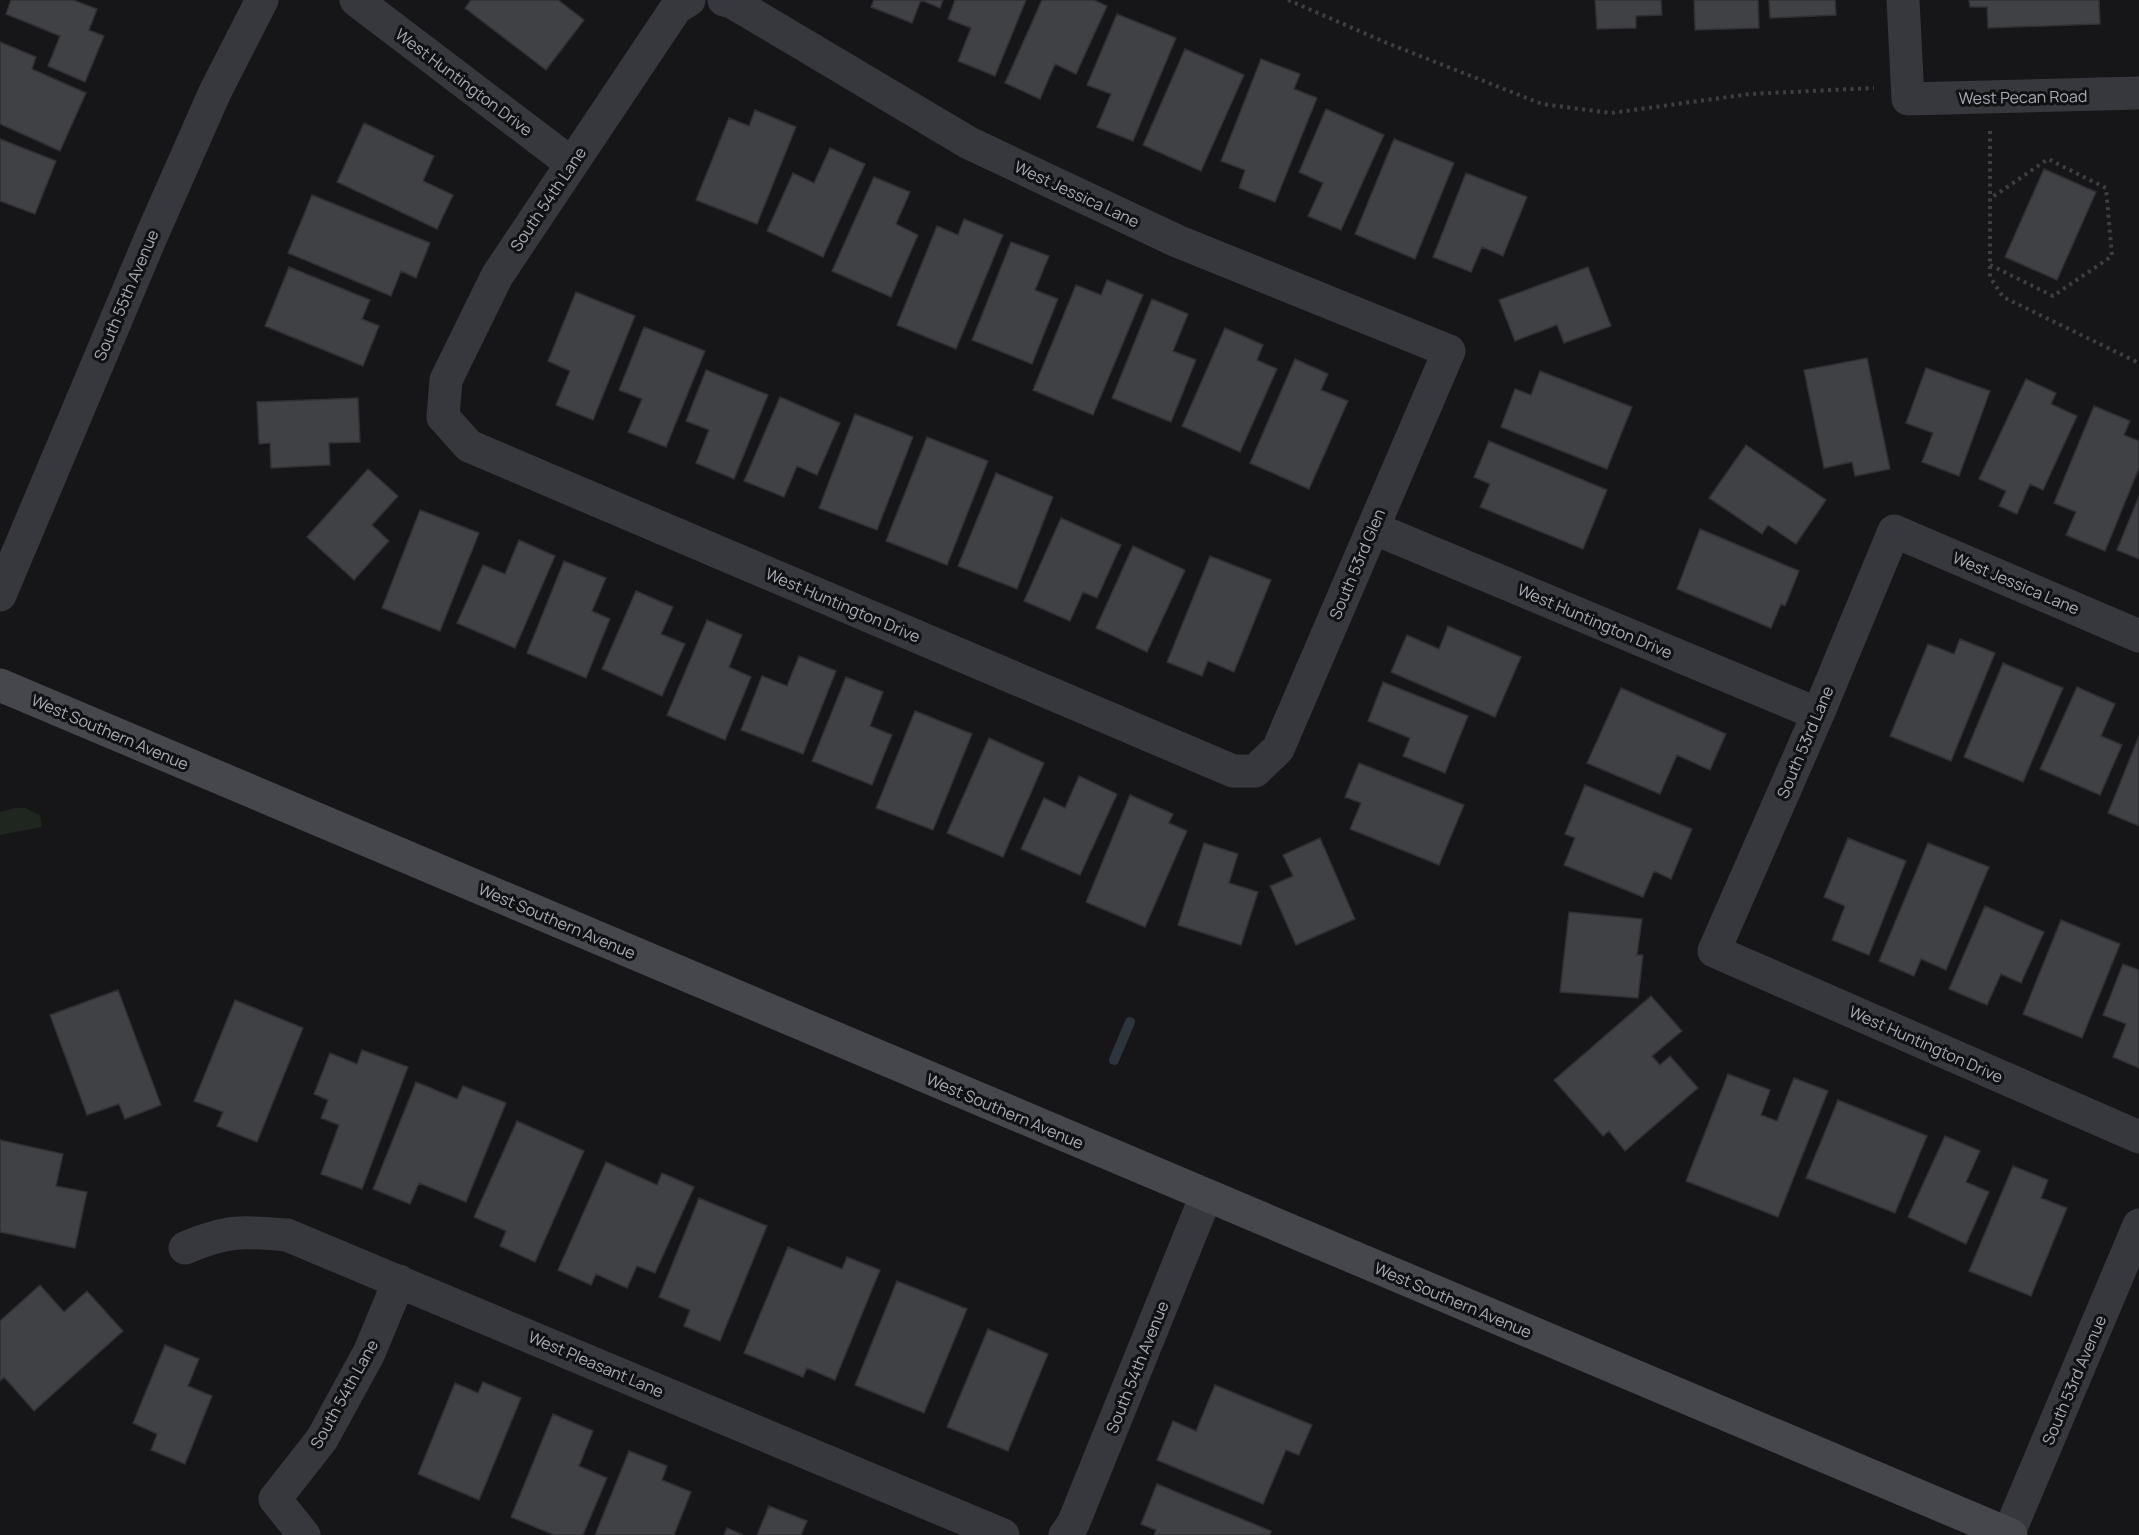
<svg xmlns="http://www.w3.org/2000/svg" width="2139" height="1535" viewBox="0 0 2139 1535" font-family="Manrope,sans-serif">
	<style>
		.green { fill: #1e261f }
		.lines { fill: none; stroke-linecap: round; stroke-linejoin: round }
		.stream { stroke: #2c353c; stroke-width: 10 }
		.building { fill: #404145; stroke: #303034; stroke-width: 1.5 }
		.path { stroke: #3d3f44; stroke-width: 4; stroke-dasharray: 3 4.5; stroke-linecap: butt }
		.minor { stroke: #37383d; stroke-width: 33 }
		.tertiary { stroke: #37383d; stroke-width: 33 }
		.secondary { stroke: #45474d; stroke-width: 33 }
		.labels { text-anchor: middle; stroke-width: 6; stroke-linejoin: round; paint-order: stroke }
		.street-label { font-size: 16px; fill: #a8adb8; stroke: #111113 }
	</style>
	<rect width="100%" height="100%" fill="#161618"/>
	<path class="green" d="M15,808h10l15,7 2,12 -42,8v-23z"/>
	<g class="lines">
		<path class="stream" d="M1114,1060l16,-38"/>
	</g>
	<path class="building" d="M11,0h62l24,9 -8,21 15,6 -19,46 -37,-16 12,-30 -54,-22z
		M471,0h87l26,20 -38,50 -81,-62z
		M874,0h47l-9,23 -41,-16z
		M921,0h22l-3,8z
		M955,0h71l-31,76 -37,-15 13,-33 -23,-9z
		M1042,0h52l13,6 -31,68 -21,-10 -15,35 -35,-16z
		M1595,0h66l1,15 -26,1v12l-39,1z
		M1694,0h64l1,28 -64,2z
		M1769,0h66l1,15 -66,3z
		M1969,0h130l1,24 -112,4 -1,-21h-17z
		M1117,14l59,24 -43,103 -36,-14 14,-33 -24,-9z
		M0,42l36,15 -4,12 54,24 -26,58 -60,-27z
		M1185,49l59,26 -43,96 -58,-26z
		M1261,59l39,15 -6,15 23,9 -42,104 -36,-14 6,-18 -24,-9z
		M1326,109l58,26 -43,95 -33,-14 15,-33 -24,-11z
		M755,110l41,17 -39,97 -61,-24 33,-82 20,8z
		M364,123l70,33 -11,25 30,14 -16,34 -100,-47z
		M0,139l56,22 -21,53 -35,-13z
		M1394,139l60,24 -39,96 -60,-25z
		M830,148l35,16 -42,93 -56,-26 26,-58 21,10z
		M2044,169l52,23 -39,88 -52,-23z
		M1466,173l61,24 -24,59 -21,-9 -11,25 -38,-15z
		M874,177l36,15 -14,32 22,11 -27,62 -59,-26z
		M312,195l118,48 -14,35 -15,-7 -10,25 -103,-43z
		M964,219l39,16 -47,114 -59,-24 40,-99 21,9z
		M1011,242l38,14 -14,34 23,9 -26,65 -60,-24z
		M289,267l81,33 -8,19 17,7 -16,40 -98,-40z
		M1588,267l23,59 -47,17 -7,-18 -42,16 -16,-41z
		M1107,280l36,15 -50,120 -60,-25 43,-105 25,10z
		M576,292l59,24 -42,104 -37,-15 14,-34 -22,-10z
		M1152,299l36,15 -15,37 23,9 -25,62 -59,-24z
		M644,327l61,24 -39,96 -38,-15 14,-33 -23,-9z
		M1225,328l38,17 -6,15 20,9 -37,83 -58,-26z
		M1867,358l23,111 -35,7 -3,-14 -28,6 -20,-98z
		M1295,359l33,15 -7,16 27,11 -39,88 -59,-26z
		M1926,368l64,23 -31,85 -37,-14 11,-29 -27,-10z
		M706,370l62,25 -34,84 -38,-16 13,-33 -23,-9z
		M1540,371l92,36 -25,62 -106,-42 14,-38 16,6z
		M2026,379l30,14 -5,11 26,12 -34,74 -13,-6 -13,30 -18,-8 7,-15 -27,-12z
		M780,397l60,26 -23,52 -20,-9 -13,31 -40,-16z
		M358,398l2,44 -31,1 1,22 -59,3 -1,-25 -11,1 -2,-42z
		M2094,406l36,15 -6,14 15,6v27l-34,83 -39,-16 10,-23 -22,-9z
		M855,414l58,23 -36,93 -58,-22z
		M927,437l61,24 -41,104 -61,-24z
		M1489,441l118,49 -24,59 -103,-42 10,-23 -16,-7z
		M1746,445l80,55 -30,44 -28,-19 -6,9 -53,-36z
		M368,469l30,27 -26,29 17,16 -35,39 -47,-43z
		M996,473l57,24 -36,92 -59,-23z
		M2139,496v63l-22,-9z
		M420,510l59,23 -39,98 -58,-23z
		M1061,518l60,27 -24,53 -14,-6 -13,29 -46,-20z
		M1700,529l99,42 -14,35 -4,-2 -10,24 -94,-39z
		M519,540l36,16 -40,92 -58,-25 26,-58 22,9z
		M1133,546l52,24 -38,82 -51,-24z
		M1210,556l61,24 -37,92 -26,-11 -6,15 -35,-14z
		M564,561l42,17 -14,33 18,8 -24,59 -59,-25z
		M636,591l37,16 -12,27 24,10 -23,52 -60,-27z
		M707,620l35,15 -13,32 22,10 -26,63 -58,-25z
		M1448,626l73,31 -26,60 -104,-45 16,-37 32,14z
		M1960,639l35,14 -44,108 -61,-25 38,-92 26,10z
		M799,656l37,15 -33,83 -62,-24 21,-54 25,10z
		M2003,663l60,25 -40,94 -59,-25z
		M846,677l37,15 -13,34 22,9 -20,50 -60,-24z
		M1383,682l85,34 -23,57 -42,-17 7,-18 -42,-17z
		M2077,687l38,17 -14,32 21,9 -22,50 -60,-26z
		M1621,688l105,46 -16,36 -33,-15 -17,39 -73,-31z
		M915,711l57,23 -39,96 -57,-22z
		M2139,736v90l-31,-13z
		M989,738l55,25 -41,94 -56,-24z
		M1359,763l105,42 -25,60 -89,-36 11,-26 -16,-6z
		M1079,776l38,18 -37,81 -59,-26 23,-51 21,10z
		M1585,785l107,44 -21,50 -17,-8 -11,26 -79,-32 11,-27 -10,-4z
		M1130,795l43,19 -4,9 18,8 -42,96 -59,-25z
		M1320,838l35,81 -59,26 -26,-59 23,-10 -10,-21z
		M1848,838l58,23 -37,94 -37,-15 13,-34 -21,-9z
		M1204,843l34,11 -9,29 29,9 -17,53 -63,-20z
		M1928,843l61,24 -43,103 -25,-11 -7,17 -35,-15z
		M1985,906l59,26 -23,51 -20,-9 -14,31 -38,-16z
		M1569,912l73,7 -5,36h6l-5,43 -78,-6z
		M2061,920l59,24 -38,94 -59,-24z
		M2123,964l16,6v98l-26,-11 13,-33 -23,-9z
		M118,990l43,115 -36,14 -6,-15 -32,11 -37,-100z
		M1651,996l31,35 -30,25 8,9 10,-9 28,32 -73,63 -16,-20 -6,5 -49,-56z
		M235,1000l68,28 -46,114 -40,-16 6,-14 -29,-11z
		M362,1050l46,17 -46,122 -41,-15 18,-49 -18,-7 7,-18 -14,-6 16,-41 27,11z
		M1728,1074l42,16 -9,25 16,6 17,-43 34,13 -50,126 -92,-36z
		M416,1082l41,17 6,-13 43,17 -40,99 -47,-19 -9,21 -37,-15z
		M1838,1100l89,36 -32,77 -89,-35z
		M517,1121l67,30 -49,111 -35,-16 6,-15 -32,-14z
		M1945,1136l35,15 -14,31 23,10 -23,52 -58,-27z
		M0,1140l63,14 -7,32 31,6 -12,56 -75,-16z
		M606,1162l51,23 5,-12 32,14 -39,86 -18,-7 -10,22 -31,-14 -5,11 -33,-15z
		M2013,1166l35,14 -7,18 26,10 -36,88 -62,-25z
		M699,1198l68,28 -47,115 -36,-15 6,-16 -31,-13z
		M788,1247l54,22 5,-12 33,13 -45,110 -28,-12 -4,9 -59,-24z
		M897,1281l70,28 -43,104 -69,-28z
		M40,1285l24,27 23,-21 36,40 -89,80 -30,-34 -4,4v-60z
		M988,1329l60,25 -40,97 -61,-24z
		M165,1345l34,14 -11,27 24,10 -27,68 -34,-14 6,-16 -24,-11z
		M483,1382l38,16 -42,102 -61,-26 37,-91 23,10z
		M1215,1385l97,40 -13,30 -13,-5 -23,54 -106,-44 16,-39 23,10z
		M553,1414l40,17 -14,35 28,12 -24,57h-29l-43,-18z
		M629,1451l38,15 -5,14 29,12 -17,43h-79z
		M1157,1484l114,47 -1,4h-116l2,-5 -15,-6z
		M769,1506l38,15 -6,14h-44z
		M727,1528l16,7h-19z"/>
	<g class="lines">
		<path class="path" d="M1288,0l99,43 155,61 69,9 139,-19 124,-6
			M1990,131v146l13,20 136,66
			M1990,265l63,31 59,-40 -6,-68 -58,-29 -57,39"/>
		<path class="minor" d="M356,0l216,164
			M689,0l-13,8 -179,268 -51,104 -3,37 26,29 764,325h22l23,-22 171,-398 -272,-110 -208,-98 -237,-141 -8,-2
			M1903,0l5,99 231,-6
			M1373,528l445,186
			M2139,636l-245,-105 -76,183 -104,237 425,186
			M185,1248c42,-18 57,-17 102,-13l716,300
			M304,1535l-29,-36 47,-60 47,-86 30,-72
			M1065,1535l8,-11 133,-328
			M2008,1535l131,-310"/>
		<path class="tertiary" d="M0,595l151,-358 64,-145 47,-92"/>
		<path class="secondary" d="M0,685l2011,850"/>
	</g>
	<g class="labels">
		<g class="street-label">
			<text transform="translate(464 82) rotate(37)" y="6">West Huntington Drive</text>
			<text transform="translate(2023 97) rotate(-1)" y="6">West Pecan Road</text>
			<text transform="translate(1077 194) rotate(25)" y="6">West Jessica Lane</text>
			<text transform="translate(548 199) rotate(-56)" y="6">South 54th Lane</text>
			<text transform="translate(126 295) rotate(-67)" y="6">South 55th Avenue</text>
			<text transform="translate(1357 564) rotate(-67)" y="6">South 53rd Glen</text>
			<text transform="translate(2016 583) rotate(23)" y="6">West Jessica Lane</text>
			<text transform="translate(843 605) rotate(23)" y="6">West Huntington Drive</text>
			<text transform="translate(1595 621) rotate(23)" y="6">West Huntington Drive</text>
			<text transform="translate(110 732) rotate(23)" y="6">West Southern Avenue</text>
			<text transform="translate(1805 742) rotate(-67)" y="6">South 53rd Lane</text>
			<text transform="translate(557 921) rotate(23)" y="6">West Southern Avenue</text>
			<text transform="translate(1926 1044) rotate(24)" y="6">West Huntington Drive</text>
			<text transform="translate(1005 1111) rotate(23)" y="6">West Southern Avenue</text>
			<text transform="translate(1453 1300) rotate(23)" y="6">West Southern Avenue</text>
			<text transform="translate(596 1364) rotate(23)" y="6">West Pleasant Lane</text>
			<text transform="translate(1137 1367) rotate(-68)" y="6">South 54th Avenue</text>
			<text transform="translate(2074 1380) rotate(-67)" y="6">South 53rd Avenue</text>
			<text transform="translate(344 1394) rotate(-61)" y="6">South 54th Lane</text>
		</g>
	</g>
</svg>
